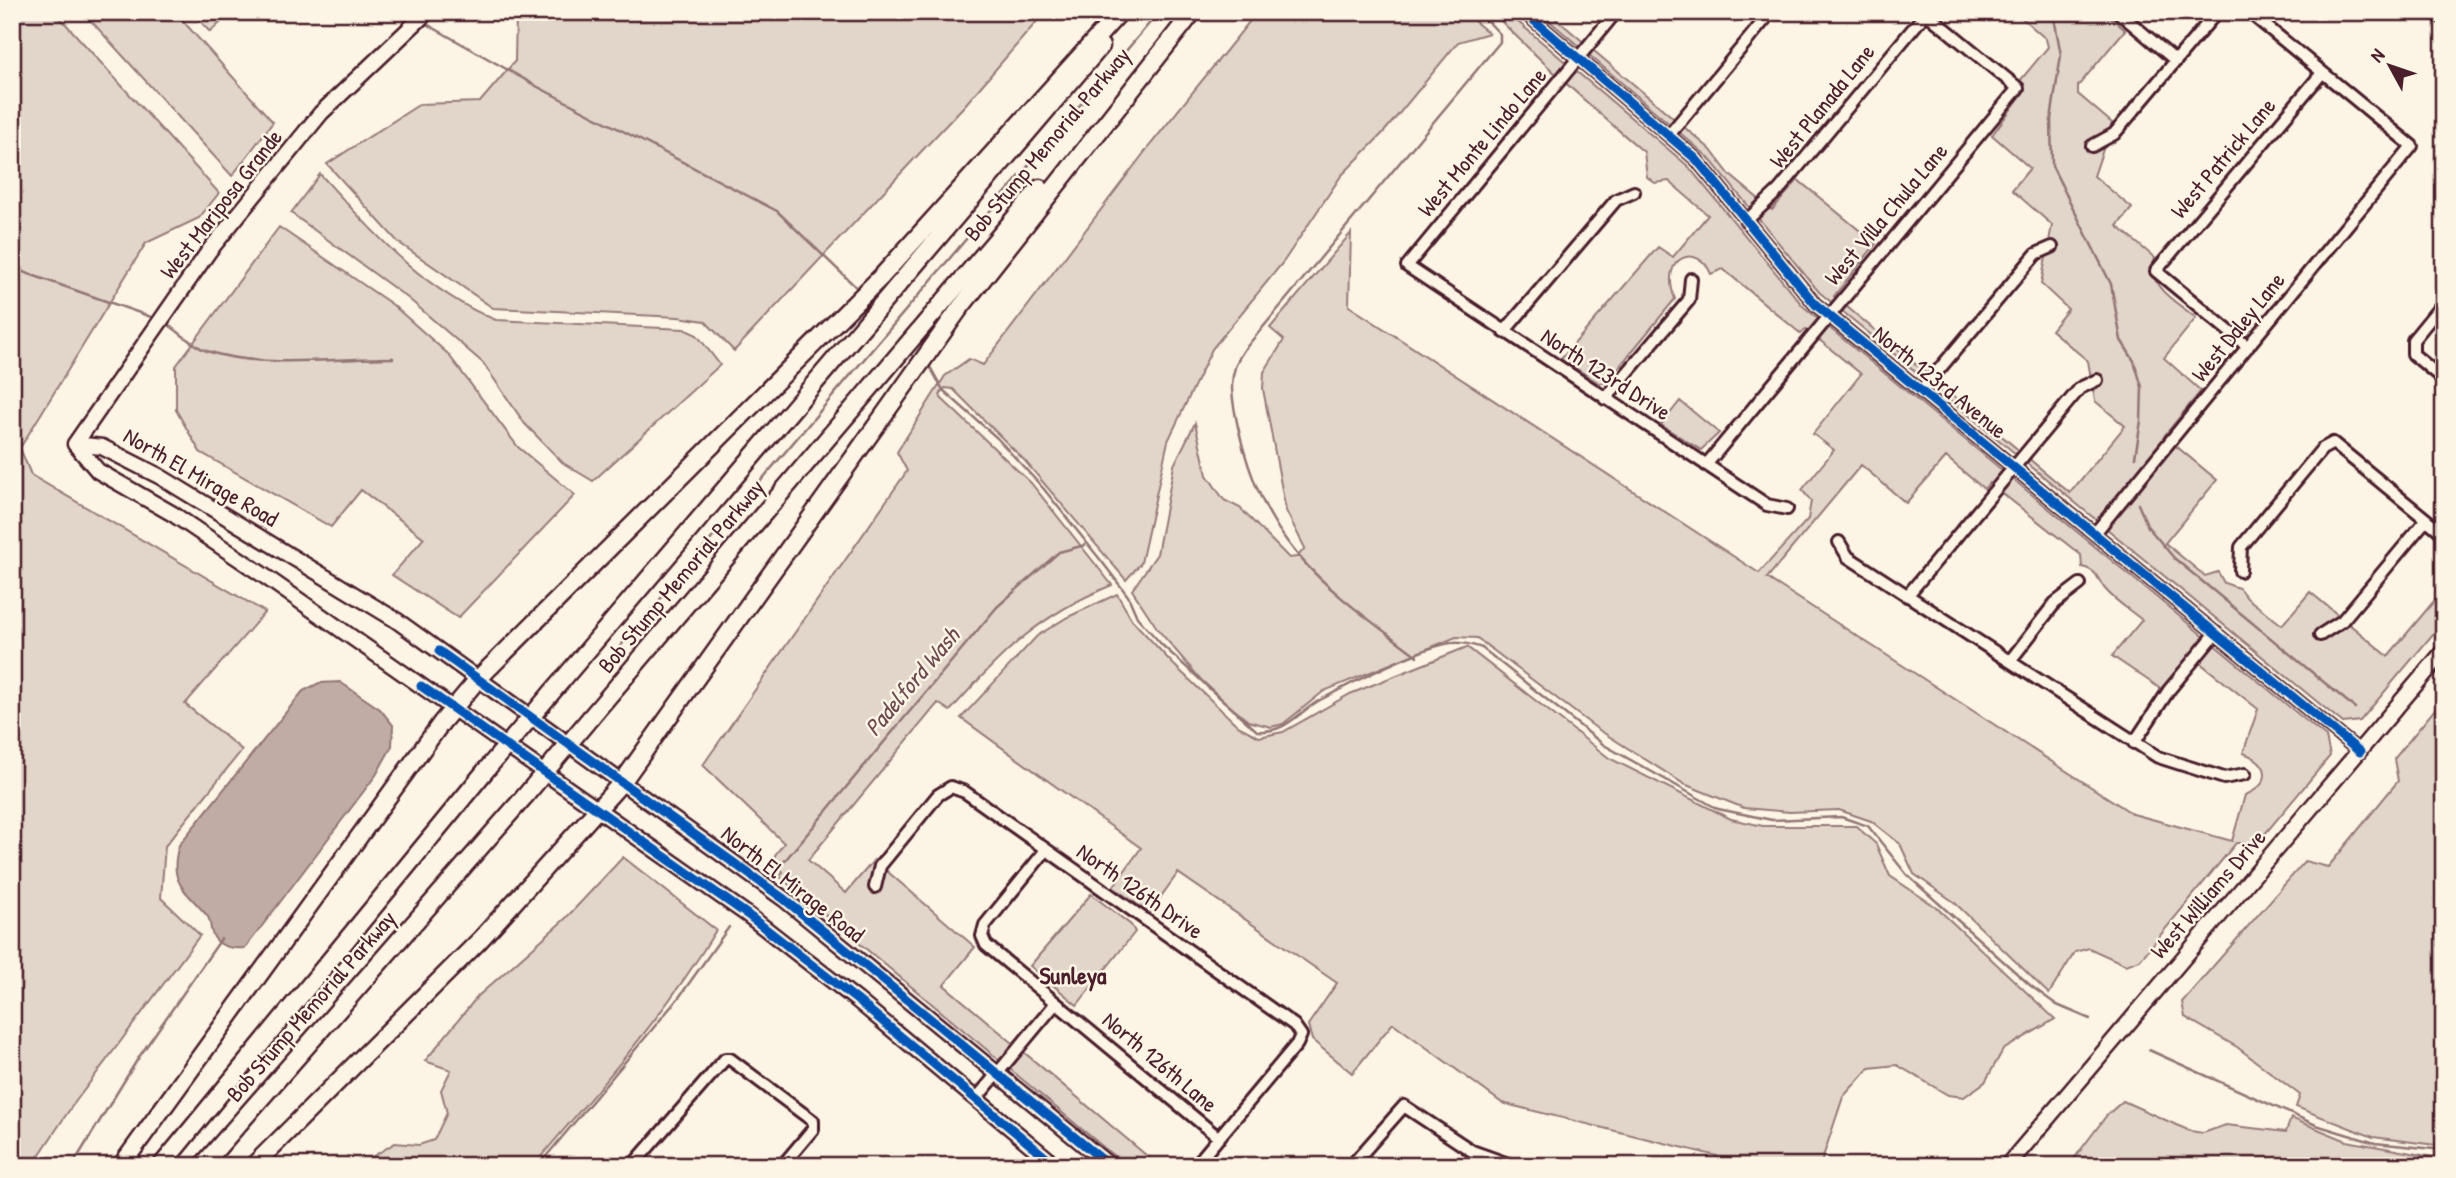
<svg xmlns="http://www.w3.org/2000/svg" width="2456" height="1178" viewBox="0 0 2456 1178" font-family="'Patrick Hand',sans-serif">
	<style>
		.green { fill: #e2d5ca; stroke: #967a7a; stroke-width: 2; fill-rule: evenodd }
		.water { fill: #c0aca5; stroke: #917474; stroke-width: 2 }
		.lines { fill: none; stroke-linecap: round; stroke-linejoin: round }
		.stream { stroke: #917474; stroke-width: 2.5 }
		.minor-casing { stroke: #4a1f2b; stroke-width: 16 }
		.major-casing { stroke: #4a1f2b; stroke-width: 19 }
		.highway-casing { stroke: #4a1f2b; stroke-width: 21 }
		.minor { stroke: #fcf5e5; stroke-width: 10 }
		.major { stroke: #fcf5e5; stroke-width: 14 }
		.highway { stroke: #fcf5e5; stroke-width: 16 }
		.highway-bridge-casing { stroke: #4a1f2b; stroke-width: 21; stroke-linecap: butt }
		.highway-bridge { stroke: #fcf5e5; stroke-width: 16 }
		.cycleway-casing { stroke: #fcf5e5; stroke-width: 13 }
		.cycleway { stroke: #0057b8; stroke-width: 9 }
		.labels { text-anchor: middle; stroke-width: 5; stroke-linejoin: round; paint-order: stroke }
		.street-label { font-size: 23px; fill: #4a1f2b; stroke: #fcf5e5 }
		.water-label { font-size: 24px; font-style: italic; fill: #6d4950; stroke: #fcf5e5 }
		.neighbourhood-label { font-size: 24px; font-weight: bold; fill: #4a1f2b; stroke: #fcf5e5 }
	</style>
	<rect width="100%" height="100%" fill="#fcf5e5"/>
	<filter id="ink" filterUnits="userSpaceOnUse"><feTurbulence type="fractalNoise" baseFrequency=".0143" numOctaves="2"/><feDisplacementMap in="SourceGraphic" scale="14" xChannelSelector="R" yChannelSelector="G"/><feConvolveMatrix kernelMatrix="1 2 1 2 8 2 1 2 1" color-interpolation-filters="sRGB"/></filter>
	<g filter="url(#ink)">
		<path class="green" d="M12,12h43l164,181 -20,25 -53,25 -126,205 11,27 234,137 -80,92 57,46 -77,96 -4,52 39,37 -130,174 -38,57h-20z
			M83,12h92l98,110 -41,54z
			M192,12h40l-22,20z
			M516,12h529l-81,94 -230,245 -29,-30 -27,-4 -185,-9 -95,-66 -71,-78 93,-60 60,-2 35,-41z
			M1257,12h206l26,21 -31,9 -74,90 -43,44 -57,85 -72,88 -44,92 -27,122 -15,17 -101,-119 -72,-72 -8,-1 -5,5 1,5 90,85 81,102c-75,31 -109,67 -162,126l-12,-8 -130,157 38,33 28,-33 101,87 -31,38 215,181h-33l-346,-289 3,-5 -8,-11v-6l9,-12 -81,-78 204,-294 -10,-19 48,-76 24,-17 14,6 164,-216z
			M1492,12h20l5,9 171,145 115,140 523,431 4,19 -76,91 -4,-4h-14l-96,117 -14,5 -37,-17 -14,4 -26,42 -95,-92 -40,-28 -14,-30 -29,-23 -32,-11 -49,2 -46,-4 -60,-24 -88,-56 -119,-90 -21,-1 -132,54 -41,33 -12,3 -23,-6 -40,-33 -49,-57 -27,-41 25,-36 17,-89 21,-42 12,52 17,25 16,8 49,50 8,-1 8,-9 -19,-37 -23,-122 1,-17 20,-32 -14,-12 81,-95 -2,73 410,267 49,-54 3,-18 -9,-11 32,-40 -21,-16 48,-60 -55,-45 -5,5 -78,-65 -12,5c-12,-31 -53,-19 -36,25l-69,84h-7l-38,-24 97,-112 15,10 35,-42 -39,-34 -14,2 -8,-6 -3,-25c-53,-45 -104,-91 -152,-140zM1946,457l38,32 5,-6 92,72 1,12c17,4 14,11 23,22 10,12 25,21 37,31l-30,36 49,33 29,-34 68,54 -15,44c28,9 30,31 2,42l-13,46 -99,-27 -366,-236 94,-113 45,38z
			M1539,12h9l162,137 20,26 42,35 26,-30 78,64 -42,52 236,197 55,-67 -30,-25 -7,-40 -37,-31 17,-21 -27,-25 11,-59 -40,-35 18,-22 -38,-33 31,-42 -4,-11 29,-35 -2,-8 -31,-27h89l21,18 -47,56v8l34,29 -18,53 38,32 -15,18 38,32c-10,29 21,43 41,60l-32,40 37,33 -37,45 53,44 -52,63 40,33 13,-4 6,11 15,5 8,10 35,27 28,-33 78,64 56,-67v32l-84,100 -17,2 -524,-431 -111,-135z
			M320,174c51,56 103,117 176,146l188,9 13,6 23,30 -127,116 -30,-18 -38,-39 -42,-61 -74,-64 -118,-86z
			M279,227l114,78 55,49 70,93 57,48 -117,123 -66,-43 32,-37 -63,-48 -30,37 -131,-75 -24,-42v-44z
			M1680,401l39,32 -18,17 -40,-25z
			M1117,594l15,26 41,44 65,62 21,11 24,-5 67,-38 117,-47 142,111 122,61 32,7h93l20,18 14,32 46,31 119,112 -52,31 -18,32 -21,15 -16,-2 -51,-30 -28,3 -26,29 -23,69h-106l3,-10 -215,-53 -109,-80 -41,50 -40,-33 -4,-15 29,-42 -159,-110 -29,40 -36,-26 28,-39 -180,-130 76,-82 29,-18z
			M2444,698v448l-71,-9 -77,-30 4,-12 -63,-48 -52,-30 -3,-15 123,-141 23,6 70,-86 -4,-22z
			M623,857l93,73c-52,87 -118,159 -183,236h-176l38,-23 24,2 15,-5 13,-27 -6,-23 10,-20 -26,-9 52,-64 89,-79z
			M1091,894l40,31 4,7 -58,73 -47,-39z
			M2123,1101l67,30 13,2 23,-8 60,7 5,-14 56,23 97,18v7h-364l-7,-6 34,-45z"/>
		<path class="water" d="M340,682l40,27 13,16 -1,21 -16,29 -120,159 -11,14c-13,1 -28,-1 -33,-15 -2,-5 -1,-11 -4,-16 -21,-27 -41,-32 -29,-72l124,-154 16,-8z"/>
		<g class="lines">
			<path class="stream" d="M407,12l9,6
				M2053,12l8,43 -10,64 1,47 59,118 10,56 13,21 8,26 -1,34 -6,36
				M425,23l113,64 239,124 82,79
				M12,268l142,50
				M167,324c13,8 26,22 40,27 51,18 131,7 186,7
				M929,365l14,25 54,48 46,50 60,75 25,33 9,21 25,28 95,86c31,2 40,-19 65,-32 29,-16 92,-48 123,-55 14,-3 25,0 37,4l122,97 114,64 54,11 69,-3 27,9 39,49 124,111 26,19 33,14
				M2138,504l10,23 26,31 181,150
				M1417,656c-94,-71 -152,-108 -179,-229 -6,-28 -12,-53 6,-77l256,-308v-8l-21,-22
				M606,663l553,-651
				M782,864l215,-257 62,-55 26,-7
				M2149,1050l167,75 59,18 69,7
				M72,1166l67,-109 82,-118
				M538,1166l142,-170 49,-69"/>
			<g class="minor-casing">
				<path id="minor" d="M1524,12l172,147 119,145 545,448
					M1616,12l-209,254 360,239 20,4
					M2118,12l58,49
					M2436,12l8,7
					M1669,135l102,-123
					M2092,146l22,-12 103,-122
					M2444,302l-31,38v14l31,26
					M1504,332l112,-132 18,-8
					M2248,347l-92,-76 166,-198
					M1921,391l115,-137 16,-7
					M1605,399l84,-99 2,-21
					M1706,465l312,-377 -92,-75 -147,177 -33,31
					M2095,533l317,-387 -163,-134
					M1839,542l9,15 310,200 66,21 21,-4
					M2240,571l1,-24 81,-98 11,-6 111,91
					M1907,596l173,-208 17,-8
					M2320,635l22,-14 84,-101
					M2010,661l45,-58 25,-19
					M2134,743l35,-53 47,-57
					M1046,850l-61,75 -3,11 4,9 233,193
					M875,887l5,-21 58,-71 13,-8 14,5 329,233 7,10 -4,9 -102,122
					M976,1099l80,-96
					M632,1166l93,-107h5l83,62v8l-31,37
					M1351,1166l53,-60 68,45 42,15"/>
			</g>
			<g class="major-casing">
				<path id="major" d="M75,444l27,3 57,29 237,144 388,279 326,267
					M75,444l23,27 75,43 90,61 485,340 109,85 199,166
					M75,444l134,-193 112,-138 106,-101
					M2007,1166l437,-515"/>
			</g>
			<g class="highway-casing">
				<path id="highway" d="M553,691l548,-645
					M591,717l449,-529
					M121,1166l321,-444 36,-43 404,-403 238,-264
					M161,1166l325,-396
					M202,1166l323,-370
					M253,1166l227,-226 143,-159 337,-473 233,-296"/>
			</g>
			<use href="#minor" class="minor"/>
			<use href="#major" class="major"/>
			<use href="#highway" class="highway"/>
			<g class="highway-bridge-casing">
				<path id="highway-bridge" d="M486,770l67,-79
					M525,796l66,-79"/>
			</g>
			<use href="#highway-bridge" class="highway-bridge"/>
			<g class="cycleway-casing">
				<path id="cycleway" d="M1524,12l172,147 119,145 545,448
					M439,651l345,248 326,267
					M421,686l327,229 109,85 199,166"/>
			</g>
			<use href="#cycleway" class="cycleway"/>
		</g>
	</g>
	<g class="labels">
		<g class="street-label">
			<text transform="translate(1822 106) rotate(-51)" y="8">West Planada Lane</text>
			<text transform="translate(1482 142) rotate(-50)" y="8">West Monte Lindo Lane</text>
			<text transform="translate(1047 144) rotate(-50)" y="8">Bob Stump Memorial Parkway</text>
			<text transform="translate(2223 158) rotate(-50)" y="8">West Patrick Lane</text>
			<text transform="translate(221 204) rotate(-52)" y="8">West Mariposa Grande</text>
			<text transform="translate(1886 214) rotate(-50)" y="8">West Villa Chula Lane</text>
			<text transform="translate(2238 327) rotate(-51)" y="8">West Daley Lane</text>
			<text transform="translate(1606 374) rotate(33)" y="8">North 123rd Drive</text>
			<text transform="translate(1940 382) rotate(39)" y="8">North 123rd Avenue</text>
			<text transform="translate(201 477) rotate(30)" y="8">North El Mirage Road</text>
			<text transform="translate(681 576) rotate(-50)" y="8">Bob Stump Memorial Parkway</text>
			<text transform="translate(793 884) rotate(38)" y="8">North El Mirage Road</text>
			<text transform="translate(1140 891) rotate(35)" y="8">North 126th Drive</text>
			<text transform="translate(2208 894) rotate(-49)" y="8">West Williams Drive</text>
			<text transform="translate(311 1006) rotate(-49)" y="8">Bob Stump Memorial Parkway</text>
			<text transform="translate(1160 1062) rotate(40)" y="8">North 126th Lane</text>
		</g>
		<g class="water-label">
			<text transform="translate(912 682) rotate(-50)" y="8">Padelford Wash</text>
		</g>
		<g class="neighbourhood-label">
			<text x="1073" y="984">Sunleya</text>
		</g>
	</g>
	<rect width="2456" height="1178" fill="none" stroke="#fcf5e5" stroke-width="42"/>
	<rect x="21" y="21" width="2414" height="1136" fill="none" stroke="#4a1f2b" stroke-width="2.5" filter="url(#ink)"/>
	<g transform="translate(2390 66) rotate(310)" stroke="#fcf5e5" stroke-width="5" paint-order="stroke">
	<path d="M0-5L12 26L0 18L-12 26Z" fill="#4a1f2b"/>
	<text y="-10" font-size="19" font-weight="bold" text-anchor="middle" fill="#4a1f2b">N</text>
	</g>
</svg>
